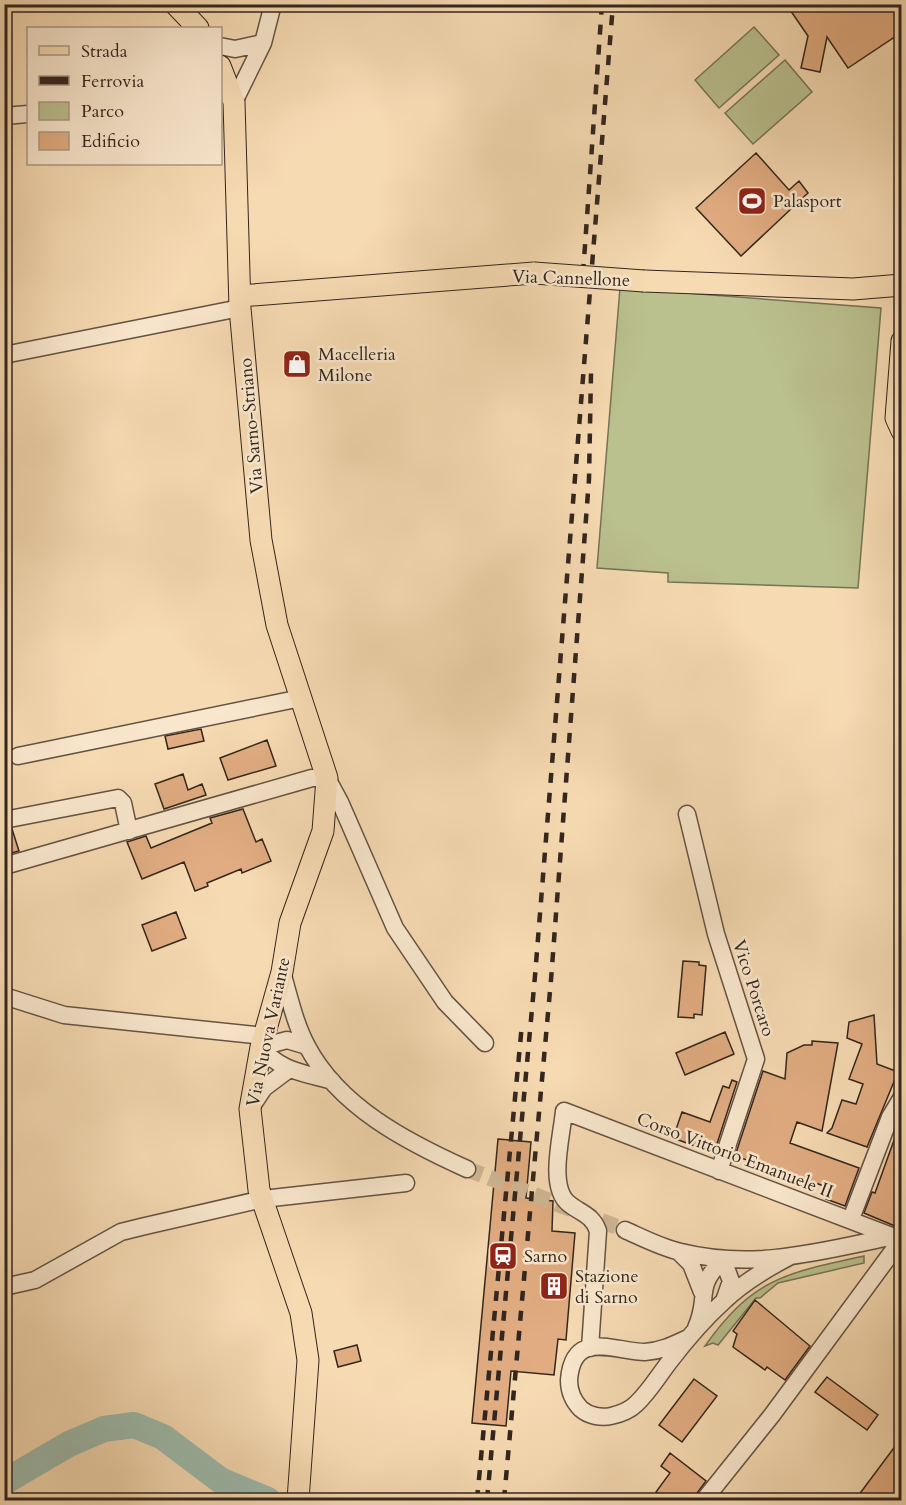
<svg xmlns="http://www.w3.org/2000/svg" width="906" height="1505" viewBox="0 0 906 1505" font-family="Cardo,serif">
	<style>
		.green { fill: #bac08e; stroke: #767356; stroke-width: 1.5 }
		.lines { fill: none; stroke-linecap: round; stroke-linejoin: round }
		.river { stroke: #9dbbad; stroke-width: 26 }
		.building { fill: #e1ac81; stroke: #33261e; stroke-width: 1.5 }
		.minor-tunnel { stroke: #cfb694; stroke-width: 16; stroke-dasharray: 16 8; stroke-linecap: butt }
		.minor-casing { stroke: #645343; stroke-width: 19 }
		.major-casing { stroke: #33261e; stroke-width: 23 }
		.minor { stroke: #f9e7cd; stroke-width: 16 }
		.major { stroke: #f6dab2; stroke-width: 21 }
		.rail { stroke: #33261e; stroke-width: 4.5; stroke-dasharray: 10 10; stroke-linecap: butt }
		.major-bridge-casing { stroke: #33261e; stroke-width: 23; stroke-linecap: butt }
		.major-bridge { stroke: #f6dab2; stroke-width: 21 }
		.labels { text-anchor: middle; stroke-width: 5; stroke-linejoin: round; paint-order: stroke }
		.poi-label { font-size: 18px; fill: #33261e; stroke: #f9e7cd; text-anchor: start }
		.street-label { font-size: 18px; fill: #33261e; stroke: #f9e7cd }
	</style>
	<rect width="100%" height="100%" fill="#f6dab2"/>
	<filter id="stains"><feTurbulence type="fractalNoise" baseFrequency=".00333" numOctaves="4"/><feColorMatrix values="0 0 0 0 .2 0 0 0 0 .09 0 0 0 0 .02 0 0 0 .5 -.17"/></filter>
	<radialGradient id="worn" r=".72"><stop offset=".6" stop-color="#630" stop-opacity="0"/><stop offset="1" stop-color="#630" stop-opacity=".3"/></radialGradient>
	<path class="green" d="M754,27l25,28 -60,53 -24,-28z
		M785,60l27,32 -59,52 -28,-31z
		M620,288l261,20 -23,280 -190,-6v-9l-71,-5z
		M864,1256v7l-86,20 -18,15h-4l-38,47 -5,-2 -8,3c48,-68 81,-73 159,-90z"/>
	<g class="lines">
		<path class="river" d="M4,1482l65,-38 35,-15 30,-4 29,12 57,43 48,20"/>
	</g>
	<path class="building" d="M786,4h116v28l-54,36 -21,-31 -7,35 -19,-4 7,-32z
		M756,153l33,37 10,-9 9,12 -67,63 -45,-48z
		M201,729l3,12 -36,8 -3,-13z
		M267,740l9,26 -48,14 -8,-22z
		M183,774l5,16 14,-6 4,11 -42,14 -9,-25z
		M243,809l13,33 6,-3 9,22 -29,12 -1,-4 -34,14 1,3 -13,5 -11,-29 -42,17 -15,-37 19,-6 5,12 61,-25 -2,-5z
		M12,829l7,22 -15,4v-25z
		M176,912l10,26 -34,13 -10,-26z
		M683,961l16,1v3l7,1 -4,49 -8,-1v4l-16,-1z
		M874,1015l3,49 21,8 -31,75 -40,-14 5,-5 10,-28 14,4 7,-20 -14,-5 13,-35 -15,-6 2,-16z
		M725,1032l9,22 -49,21 -9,-22z
		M812,1041l26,2 -16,88 -25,-9 -7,21 69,25 -14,38 -19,-7 3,-9 -6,-2 1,-2 -89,-30 28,-85 22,8 2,-26 17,-8h8z
		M732,1080l5,2 -23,71 -41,-15 9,-26 28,10 13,-36 6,2z
		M902,1118v111l-38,-16 8,-21 3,1z
		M498,1139l33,3 -5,56 27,3 -1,30 23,2 -9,107 -8,-1 -4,36 -43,-4 -5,55 -34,-3z
		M755,1300l55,46 -25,34 -18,-13 -2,3 -32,-23 4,-13 -4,-3z
		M357,1345l4,16 -23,6 -4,-16z
		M827,1377l51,38 -11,15 -52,-38z
		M694,1379l23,17 -35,46 -23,-17z
		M902,1437v56l-6,7h-41z
		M670,1453l36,28 -14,19h-24l-12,-8 14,-19 -9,-7z"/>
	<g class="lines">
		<path class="minor-tunnel" d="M467,1169l158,61"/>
		<g class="minor-casing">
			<path id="minor" d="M220,46l15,3 28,-6
				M234,102l29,-59 10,-39
				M4,116l24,-2
				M4,355l236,-47
				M18,756l283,-58
				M687,814l29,120 40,125 -37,112
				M4,820l114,-22 5,5 6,28
				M4,866l308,-88h15l13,24 55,126 50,74 40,41
				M282,972c7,24 13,52 25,74 32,61 100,96 160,123
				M4,996l60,19 200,21
				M307,1046l-20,-6 -26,7c18,24 44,26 71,34
				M252,1106l12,-18 24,-18
				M851,1219l39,-102 12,-20
				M625,1230c18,8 37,18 56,22 73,18 137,0 209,-15
				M679,1252l12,12 11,28
				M723,1260l8,21 -7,20
				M4,1287l31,-7 86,-48 20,-5 122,-28 143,-16
				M696,1328c14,-31 -2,-41 27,-68
				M688,1338c-15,7 -27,13 -43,14 -30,0 -72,-24 -76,28 0,12 4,21 12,29 8,7 20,9 30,7 9,-2 18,-5 25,-12 13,-12 23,-29 34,-43 16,-21 35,-43 55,-61 19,-18 41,-31 64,-43
				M590,1348l8,-117c-5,-16 -18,-18 -30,-28 -20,-17 -6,-68 -4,-92l338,129
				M704,1500l68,-85 129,-175"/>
		</g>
		<g class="major-casing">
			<path id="major" d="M175,4l23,24
				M220,66l14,36 6,206 21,232 16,85 50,153 -4,53 -33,92 -8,49 -21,75 -11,62 9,81 42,123 7,47 -10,140
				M644,281l209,8 49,-4
				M240,296l294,-23
				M902,341l-6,77 6,13"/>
		</g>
		<use href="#minor" class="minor"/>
		<use href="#major" class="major"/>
		<path class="rail" d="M583,274l19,-270
			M477,1500l45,-476
			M487,1500l48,-524 78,-972
			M504,1500l47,-520 38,-501 2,-106"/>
		<g class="major-bridge-casing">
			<path id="major-bridge" d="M534,273l110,8"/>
		</g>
		<use href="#major-bridge" class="major-bridge"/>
	</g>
	<defs>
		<g id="stadium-square" transform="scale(1.5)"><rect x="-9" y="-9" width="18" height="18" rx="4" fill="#8f2418" stroke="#f9e7cd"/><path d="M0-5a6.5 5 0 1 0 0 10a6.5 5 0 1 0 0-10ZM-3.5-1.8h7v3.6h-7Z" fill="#fff"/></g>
		<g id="shop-square" transform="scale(1.5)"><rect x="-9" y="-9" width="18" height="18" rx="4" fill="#8f2418" stroke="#f9e7cd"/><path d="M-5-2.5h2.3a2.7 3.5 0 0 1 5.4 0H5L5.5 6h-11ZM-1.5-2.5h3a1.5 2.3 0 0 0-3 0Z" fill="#fff"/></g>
		<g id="station-square" transform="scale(1.5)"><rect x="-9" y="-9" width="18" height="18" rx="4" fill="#8f2418" stroke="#f9e7cd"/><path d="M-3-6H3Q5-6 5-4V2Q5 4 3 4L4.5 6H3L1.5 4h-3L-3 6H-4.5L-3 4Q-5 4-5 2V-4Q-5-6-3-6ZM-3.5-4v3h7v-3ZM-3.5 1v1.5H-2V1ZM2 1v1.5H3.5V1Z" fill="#fff"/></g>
		<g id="building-square" transform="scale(1.5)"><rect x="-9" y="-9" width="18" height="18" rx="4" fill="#8f2418" stroke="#f9e7cd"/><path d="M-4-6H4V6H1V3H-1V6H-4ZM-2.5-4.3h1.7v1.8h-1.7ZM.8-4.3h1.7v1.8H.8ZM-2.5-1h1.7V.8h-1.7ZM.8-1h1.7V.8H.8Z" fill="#fff"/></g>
	</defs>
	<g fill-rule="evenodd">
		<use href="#stadium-square" x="752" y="201"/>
		<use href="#shop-square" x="297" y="364"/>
		<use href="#station-square" x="503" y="1256"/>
		<use href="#building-square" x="554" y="1286"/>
	</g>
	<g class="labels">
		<g class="poi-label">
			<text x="773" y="207">Palasport</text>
			<text x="318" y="360">Macelleria<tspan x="318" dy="21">Milone</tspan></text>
			<text x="524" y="1262">Sarno</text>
			<text x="575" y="1282">Stazione<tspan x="575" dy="21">di Sarno</tspan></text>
		</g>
		<g class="street-label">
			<text transform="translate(571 278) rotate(2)" y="6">Via Cannellone</text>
			<text transform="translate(251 426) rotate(-95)" y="6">Via Sarno-Striano</text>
			<text transform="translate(754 988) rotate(72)" y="6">Vico Porcaro</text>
			<text transform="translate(268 1032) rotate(-78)" y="6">Via Nuova Variante</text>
			<text transform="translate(735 1155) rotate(21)" y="6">Corso Vittorio Emanuele II</text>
		</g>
	</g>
	<rect width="906" height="1505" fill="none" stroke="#f6dab2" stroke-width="24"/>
	<rect x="6" y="6" width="894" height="1493" fill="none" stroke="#33261e" stroke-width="3"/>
	<rect x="12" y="12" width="882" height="1481" fill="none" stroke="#33261e" stroke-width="1.5"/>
	<rect x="27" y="27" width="195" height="138" fill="#f9e7cd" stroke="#aa9a87" stroke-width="1.5"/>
	<rect x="39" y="46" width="30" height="9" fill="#f6dab2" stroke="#aa9a87" stroke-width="1.5"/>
	<text x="81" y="57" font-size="18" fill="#33261e">Strada</text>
	<rect x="39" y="76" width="30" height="9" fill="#33261e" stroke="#aa9a87" stroke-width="1.5"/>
	<text x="81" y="87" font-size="18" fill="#33261e">Ferrovia</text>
	<rect x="39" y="102" width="30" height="18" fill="#bac08e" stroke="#aa9a87" stroke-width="1.5"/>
	<text x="81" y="117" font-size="18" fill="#33261e">Parco</text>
	<rect x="39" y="132" width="30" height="18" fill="#e1ac81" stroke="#aa9a87" stroke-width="1.5"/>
	<text x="81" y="147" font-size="18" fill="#33261e">Edificio</text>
	<rect width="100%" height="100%" filter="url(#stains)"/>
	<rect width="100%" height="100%" fill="url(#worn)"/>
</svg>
